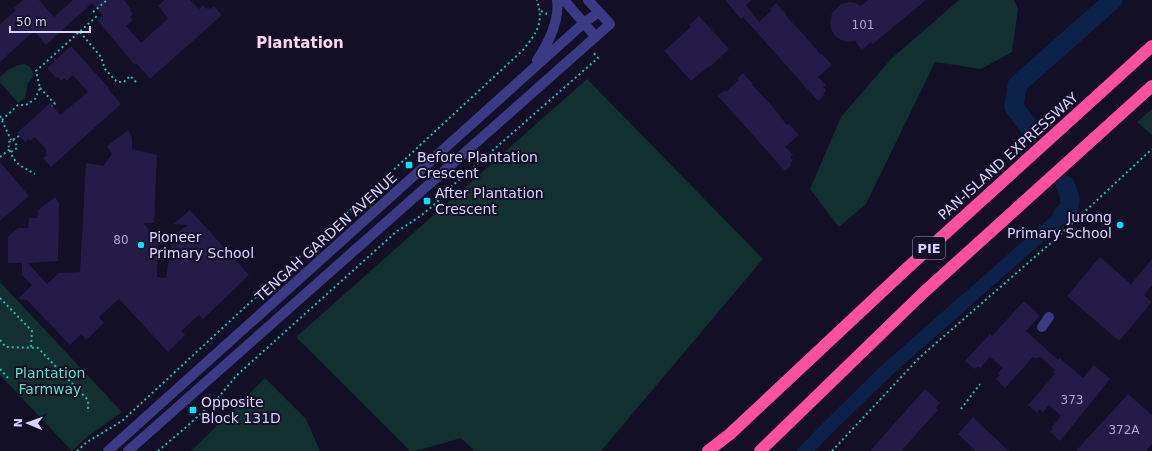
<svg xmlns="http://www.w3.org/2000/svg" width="1152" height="451" viewBox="0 0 1152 451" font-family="'DejaVu Sans',sans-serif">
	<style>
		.green { fill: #12302f }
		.water { fill: #0c2248 }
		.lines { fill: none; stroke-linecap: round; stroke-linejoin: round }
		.river { stroke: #0c2248; stroke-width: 19 }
		.building { fill: #241b47 }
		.path { stroke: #2fb8b0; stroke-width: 2; stroke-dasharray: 2 3; stroke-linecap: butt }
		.minor { stroke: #3d3a85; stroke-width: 10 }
		.highway { stroke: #ff4fa3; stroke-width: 12 }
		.poi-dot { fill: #00e5ff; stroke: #130f26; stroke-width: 1.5 }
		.labels { text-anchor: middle; stroke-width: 4; stroke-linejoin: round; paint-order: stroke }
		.number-label { font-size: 12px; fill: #aca6d1 }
		.shield { fill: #130f26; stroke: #9e99be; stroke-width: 1 }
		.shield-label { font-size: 13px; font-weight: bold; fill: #d9d4ff }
		.street-label { font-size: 14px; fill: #d9d4ff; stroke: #130f26 }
		.poi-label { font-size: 14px; fill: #d9d4ff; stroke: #130f26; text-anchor: start }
		.park-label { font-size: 14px; fill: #5fe0c0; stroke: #130f26 }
		.neighbourhood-label { font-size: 15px; font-weight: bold; fill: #ffd6f0; stroke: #130f26 }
	</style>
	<rect width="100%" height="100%" fill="#130f26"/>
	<path class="green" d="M959,0h55l4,9 -6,43 -31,17 -46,-7 -69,142 -27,23 -29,-38 31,-72 50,-58z
		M25,64l5,3 4,8 -6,8 -3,15 -7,5 -18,-21v-5c8,-7 14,-12 25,-13z
		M587,79l176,180 -162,192h-126l-14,-13 -45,13h-6l-114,-114z
		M1152,109v26l-15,-13z
		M0,282l122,130 -35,25 -15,14 -72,-76z
		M265,378l41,41 14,32h-129z"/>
	<path class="water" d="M1074,188c4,11 2,18 -2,28l-179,158 -63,61 -15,16h-19l23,-24 63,-62 180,-158v-7z"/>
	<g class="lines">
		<path class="river" d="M1032,131l-18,-24 3,-22 96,-85
			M1062,215c12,-10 9,-17 3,-30"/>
	</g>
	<path class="building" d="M23,0h16l15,17 19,-17h51l7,9 -1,1 3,4 -3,3 3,3 -7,6 15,17 27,-25 -10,-12 6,-6h26l9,9 4,-4 3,4 2,-2 2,2 4,-3 8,9 -72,64 -14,-16 -1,2 -38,-45 6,-4 -11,-13 -46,42 -12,-14 -34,31v-38l16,-14 -2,-2z
		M725,0h27l-6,5 13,17 13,-12 -2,-1 6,-6 10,11 -1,1 20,21 16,19 1,-1 10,11 -14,12 8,8 -3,2 3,3 -3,4 2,1 -7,6 -75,-84 -2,2z
		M868,0h58l-53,44 -2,-2 -9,8 -7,-9 -7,1 -7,-2 -6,-4 -4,-7 -1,-7 2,-9 9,-9 9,-2 6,1 5,3z
		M699,16l30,33 -19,18 -1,-1 -18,15 -27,-30 27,-24 -2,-2z
		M71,46l38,42 -1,1 13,15 -70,63 -8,-9 4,-3 -2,-2 2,-2 -12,-14 -5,4 -2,-2 -3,3 -8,-9 33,-30 10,12 28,-23 -15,-17 -6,6 -3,-3 -3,3 -3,-4 -2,1 -9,-10z
		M743,73l10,11 -1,1 20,21 15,19 2,-1 10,11 -14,12 8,8 -3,2 3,3 -3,4 2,1 -7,6 -67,-75 7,-6 1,2 6,-6 7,-6 -2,-1z
		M128,130l4,8v11l25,6 -3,68h-11l15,16 -1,38 9,1 7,-42 15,-11 -15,-1 17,-14 59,65 -46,44 -4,-4 -18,16 4,4 -17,17 -49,-53 -20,18 5,6 -18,17 -5,-6 -11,11 -43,-45 -9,-1 14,-14 -10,-10v-12h-14v-26l10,-9h10l1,-10h8l1,-8 17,-13 4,6 -1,58 -30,2 19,21 12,-11 21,-1 6,-109 17,3 9,-12 -5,-8z
		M0,162l29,34 -29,25z
		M1100,257l31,27 21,-25v26l-8,10 8,7 -33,39 -52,-45z
		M1024,301l16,15 -14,15 32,29 2,-2 23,20 11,-13 16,14 -50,62 -10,-9 3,-3 -2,-1 10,-12 -12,-11 -6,7 -4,-3 -2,4 -9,-8 27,-31 -2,-2 2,-2 -14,-13 -1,1 -2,-1 -2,2 -3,-2 -28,31 -9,-9 4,-4 -2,-2 5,-5 -13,-11 -10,11 -2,-2 -3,3 -10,-8 25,-27 2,2z
		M925,389l15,14 -4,5 2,2 -37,41h-31z
		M1128,394l24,21v29l-6,7h-70z
		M973,417l6,6 30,28h-33l-18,-17z"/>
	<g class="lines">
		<path class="path" d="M541,11l6,3
			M93,12l14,-12
			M80,32l21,25 4,12 12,13h7l6,-6 8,8
			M40,88l15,16 -3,2
			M0,116l11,24
			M2,120l16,-15h8l9,-6 5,-11 -4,-17 61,-55
			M19,136l-10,6c-1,4 0,5 1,9 5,14 13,16 25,23
			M11,152l5,-3 1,-3 -4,-7
			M0,157l10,-8
			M0,298l32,33 -1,17
			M0,340l6,7 32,1 50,52v12
			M0,369l8,9
			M961,409l19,-25
			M77,451l10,-9 35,-21 401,-371c14,-17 21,-27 14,-50
			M158,451l26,-22 33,-30 20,-24 160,-144c21,-12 38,-25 54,-44l147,-129 -5,-6
			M832,451l87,-93 133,-116 100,-93"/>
		<path class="minor" d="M564,0l31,36
			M537,60c11,-16 23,-40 20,-60
			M1042,327l7,-10
			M108,451l477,-429 14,-10
			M128,451l482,-427 -22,-24"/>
		<path class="highway" d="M708,451l22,-17 174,-163 248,-225
			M760,451l163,-158 229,-207"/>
	</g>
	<g class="poi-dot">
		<rect x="405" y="161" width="8" height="8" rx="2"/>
		<rect x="423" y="197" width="8" height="8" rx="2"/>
		<circle cx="1120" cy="225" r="4"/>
		<circle cx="141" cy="245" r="4"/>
		<rect x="189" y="406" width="8" height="8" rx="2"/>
	</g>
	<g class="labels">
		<g class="number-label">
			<text x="863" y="29">101</text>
			<text x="121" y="244">80</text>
			<text x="1072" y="404">373</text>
			<text x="1124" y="434">372A</text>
		</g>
		<rect class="shield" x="913" y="237" width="32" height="22" rx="3"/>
		<g class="shield-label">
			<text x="929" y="253">PIE</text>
		</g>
		<g class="street-label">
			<text transform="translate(1008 156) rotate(-42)" y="5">PAN-ISLAND EXPRESSWAY</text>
			<text transform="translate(326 237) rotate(-42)" y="5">TENGAH GARDEN AVENUE</text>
		</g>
		<g class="poi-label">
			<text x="417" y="162">Before Plantation<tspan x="417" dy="16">Crescent</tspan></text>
			<text x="435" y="198">After Plantation<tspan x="435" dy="16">Crescent</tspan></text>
			<text x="1112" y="222" text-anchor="end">Jurong<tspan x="1112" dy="16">Primary School</tspan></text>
			<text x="149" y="242">Pioneer<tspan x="149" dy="16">Primary School</tspan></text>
			<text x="201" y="407">Opposite<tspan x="201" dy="16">Block 131D</tspan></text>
		</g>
		<g class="park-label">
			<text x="50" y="378">Plantation<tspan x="50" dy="16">Farmway</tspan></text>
		</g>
		<g class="neighbourhood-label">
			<text x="300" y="48">Plantation</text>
		</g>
	</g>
	<g transform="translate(28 423) rotate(272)" stroke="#130f26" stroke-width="3" paint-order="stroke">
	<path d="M0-3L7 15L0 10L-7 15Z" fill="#d9d4ff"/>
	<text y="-6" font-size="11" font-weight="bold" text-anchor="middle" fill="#d9d4ff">N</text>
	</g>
	<path d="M10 26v6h80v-6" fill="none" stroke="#d9d4ff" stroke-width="2"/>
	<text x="16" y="26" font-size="12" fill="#d9d4ff" stroke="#130f26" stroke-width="3" paint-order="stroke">50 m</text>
</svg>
